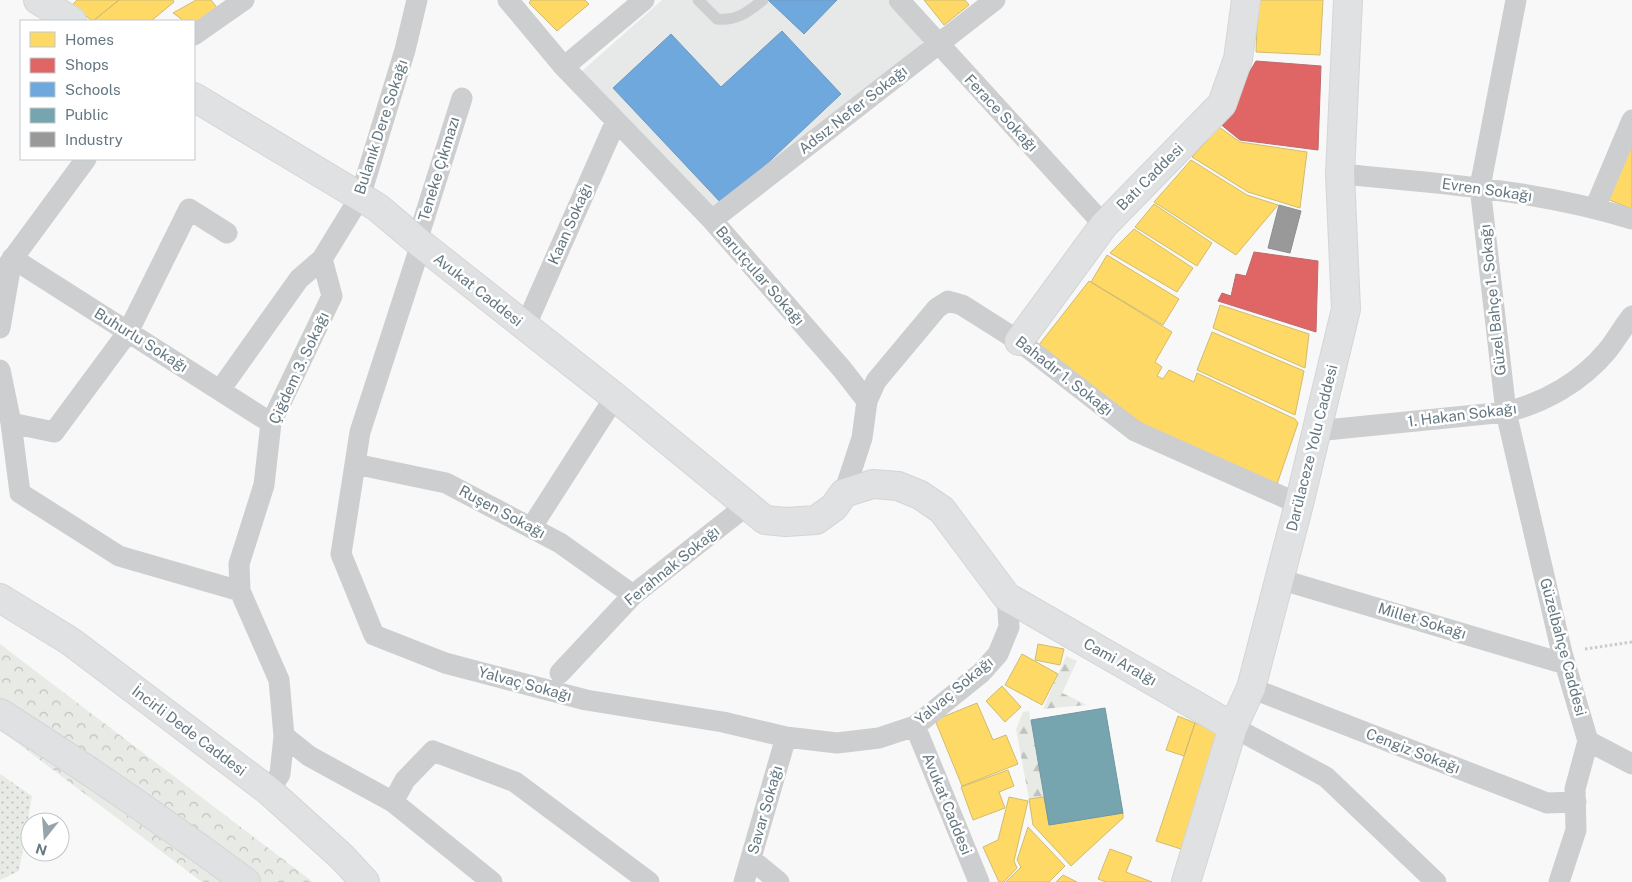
<svg xmlns="http://www.w3.org/2000/svg" width="1632" height="882" viewBox="0 0 1632 882" font-family="'Public Sans',sans-serif">
	<style>
		.built { fill: #e7e9e8 }
		.grass { fill: url(#grass-dots) }
		.forest { fill: url(#forest-firs) }
		.park { fill: url(#park-crowns) }
		.homes { fill: #ffd966; stroke: #d0bc6e }
		.shops { fill: #e06666; stroke: #bb6b6e }
		.schools { fill: #6fa8dc; stroke: #6c99c1 }
		.public { fill: #76a5af; stroke: #7197a2 }
		.industry { fill: #999; stroke: #898f92 }
		.lines { fill: none; stroke-linecap: round; stroke-linejoin: round }
		.secondary-casing { stroke: #d4d5d6; stroke-width: 30 }
		.path { stroke: #cacbcc; stroke-width: 3; stroke-dasharray: 2.5 2.5; stroke-linecap: butt }
		.lane { stroke: #cdcecf; stroke-width: 11 }
		.street { stroke: #cdcecf; stroke-width: 21 }
		.secondary { stroke: #e0e1e2; stroke-width: 28 }
		.labels { text-anchor: middle; stroke-width: 5; stroke-linejoin: round; paint-order: stroke }
		.street-label { font-size: 15px; fill: #647782; stroke: #fff }
	</style>
	<defs>
		<pattern id="grass-dots" width="8" height="8" patternUnits="userSpaceOnUse" patternTransform="scale(1.25)"><rect width="8" height="8" fill="#e8eae5"/><path d="M2 2h.1M6 6h.1" fill="none" stroke="#c0c2bf" stroke-width="1.8" stroke-linecap="round"/></pattern>
		<pattern id="forest-firs" width="22" height="20" patternUnits="userSpaceOnUse" patternTransform="scale(1.25)"><rect width="22" height="20" fill="#e8eae5"/><path d="M5 1l3.5 6h-7zM16 11l3.5 6h-7z" fill="#c0c2bf"/></pattern>
		<pattern id="park-crowns" width="20" height="18" patternUnits="userSpaceOnUse" patternTransform="scale(1.25)"><rect width="20" height="18" fill="#e8eae5"/><path d="M2 6a3 3 0 1 1 6 0M12 15a3 3 0 1 1 6 0" fill="none" stroke="#c0c2bf"/></pattern>
	</defs>
	<rect width="100%" height="100%" fill="#f8f8f8"/>
	<path class="built" d="M662,0h225l36,42 -212,173 -130,-143z"/>
	<path class="grass" d="M0,774l32,22 -13,75 -19,9z"/>
	<path class="forest" d="M1066,656l11,5 -15,32 25,12 -44,4z
		M1029,711l15,86 -15,2 -13,-70 7,-17z"/>
	<path class="park" d="M0,644l313,238h-111l-202,-152z"/>
	<path class="homes" d="M77,0h42l-26,21 -22,-15z
		M119,0h54l1,2 -23,19h-58z
		M196,0h15l8,10 -25,19v-8h-10l-11,-8z
		M531,0h54l4,4 -32,27 -28,-28z
		M924,0h41l4,5 -25,20z
		M1258,0h65l-3,55 -64,-3z
		M1219,127l21,15 67,10 -7,56 -52,-16 -56,-35z
		M1632,139v70l-30,-12z
		M1191,160l56,35 31,10 -42,50 -82,-53z
		M1154,204l58,39 -15,23 -62,-39z
		M1134,229l59,39 -16,24 -67,-39z
		M1107,255l72,44 -16,26 -72,-43z
		M1089,281l83,51 -17,30 7,5 -5,9 6,3 6,-9 25,12 3,-9 98,46 3,4 -22,64 -132,-62 -106,-79z
		M1220,305l89,29 -4,34 -92,-40z
		M1212,332l92,39 -9,44 -98,-45z
		M1038,644l26,5 -4,16 -25,-5z
		M1022,654l36,20 -16,31 -37,-20z
		M1002,686l19,21 -16,15 -19,-21z
		M977,703l16,37 13,-5 12,29 -56,22 -27,-66z
		M1178,716l17,7 -11,33 -18,-6z
		M1195,723l25,8 -39,118 -25,-8z
		M1008,770l6,16 -15,6 6,16 -32,12 -12,-33z
		M1009,797l19,4 -14,60 3,7 -13,14h-5l-16,-35 15,-7z
		M1044,797l5,28 74,-12v5l-52,48 -38,-41 -4,-26z
		M1028,827l37,39 -16,16h-43l15,-15 -4,-7z
		M1110,849l22,8 -6,15 26,10h-46l-8,-3z
		M1063,875l14,7h-21z"/>
	<path class="shops" d="M1256,61l65,5 -3,84 -78,-10 -21,-17z
		M1254,252l64,9 -2,71 -98,-31 4,-8 9,3 5,-22 10,2z"/>
	<path class="schools" d="M768,0h69l-33,34z
		M782,31l59,63 -118,111 -110,-117 58,-54 50,53z"/>
	<path class="public" d="M1105,708l18,105 -74,12 -18,-105z"/>
	<path class="industry" d="M1279,205l22,6 -11,42 -22,-5z"/>
	<g class="lines">
		<g class="secondary-casing">
			<path id="secondary" d="M38,0l34,21
				M194,97l183,110 44,37 194,153 150,123 21,2 30,-2 18,-13 10,-14 29,-9 25,2 22,9 22,15 65,87 226,130
				M1019,341l85,-116 118,-121 16,-45 8,-59
				M0,598l70,43 199,150 73,66 23,25
				M0,713c84,53 166,110 246,169
				M1186,882l47,-155 18,-39 48,-184 47,-195 -6,-135 8,-174"/>
		</g>
		<path class="path" d="M1585,649l47,-7"/>
		<path class="lane" d="M698,0l19,19c20,2 31,-7 46,-19"/>
		<path class="street" d="M508,0l56,67 148,153 130,149 25,32 -5,37 -18,55
			M899,0l205,225
			M1516,0l-36,187 26,225 56,241 26,88 -13,48 1,41 -17,52
			M194,35l50,-35
			M564,67l80,-67
			M1340,174c98,9 198,16 292,45
			M1595,208l37,-88
			M712,220l283,-220
			M417,241l45,-143
			M421,244l-61,188 -19,122 33,81 71,28 141,37 137,22 63,15 51,6 42,-5 36,-12 66,-53 17,-19 11,-27 -2,-30
			M5,269l81,-110
			M525,327l91,-206
			M0,328l12,-70 259,165
			M0,370l11,53 9,70 99,63 121,35
			M220,390l79,-111 23,-20 38,-62 45,-147 12,-50
			M867,401l9,-20 61,-73 11,-7 14,4 57,36 116,90 164,73
			M11,423l43,9 74,-100 61,-123 38,24
			M1316,431l190,-19c38,-9 75,-30 101,-61 9,-11 16,-24 25,-35
			M355,464l91,19 114,60 73,52
			M531,528l84,-131
			M1279,579l286,85
			M560,673l73,-78 113,-89
			M1251,688l296,115 29,-1
			M915,726l64,156
			M1233,727l93,50 110,105
			M284,736l25,20 84,46 99,80
			M1588,741l44,23
			M269,791l11,-17 4,-38 -5,-56 -39,-89 -1,-27 25,-79 7,-62 61,-127 -10,-37
			M393,802l12,-22 28,-29 82,31 134,100
			M751,859l28,23
			M744,882l42,-145"/>
		<use href="#secondary" class="secondary"/>
	</g>
	<g class="labels">
		<g class="street-label">
			<text transform="translate(853 110) rotate(-38)" y="5">Adsız Nefer Sokağı</text>
			<text transform="translate(1001 113) rotate(47)" y="5">Ferace Sokağı</text>
			<text transform="translate(381 127) rotate(-72)" y="5">Bulanık Dere Sokağı</text>
			<text transform="translate(439 169) rotate(-73)" y="5">Teneke Çıkmazı</text>
			<text transform="translate(1150 177) rotate(-45)" y="5">Batı Caddesi</text>
			<text transform="translate(1487 190) rotate(8)" y="5">Evren Sokağı</text>
			<text transform="translate(570 224) rotate(-66)" y="5">Kaan Sokağı</text>
			<text transform="translate(760 276) rotate(49)" y="5">Barutçular Sokağı</text>
			<text transform="translate(478 290) rotate(38)" y="5">Avukat Caddesi</text>
			<text transform="translate(1493 300) rotate(-96)" y="5">Güzel Bahçe 1. Sokağı</text>
			<text transform="translate(141 340) rotate(32)" y="5">Buhurlu Sokağı</text>
			<text transform="translate(299 368) rotate(-65)" y="5">Çiğdem 3. Sokağı</text>
			<text transform="translate(1064 376) rotate(38)" y="5">Bahadır 1. Sokağı</text>
			<text transform="translate(1462 415) rotate(-7)" y="5">1. Hakan Sokağı</text>
			<text transform="translate(1312 448) rotate(-76)" y="5">Darülaceze Yolu Caddesi</text>
			<text transform="translate(502 512) rotate(28)" y="5">Ruşen Sokağı</text>
			<text transform="translate(672 566) rotate(-39)" y="5">Ferahnak Sokağı</text>
			<text transform="translate(1422 621) rotate(17)" y="5">Millet Sokağı</text>
			<text transform="translate(1563 647) rotate(75)" y="5">Güzelbahçe Caddesi</text>
			<text transform="translate(1120 662) rotate(29)" y="5">Cami Aralğı</text>
			<text transform="translate(525 684) rotate(15)" y="5">Yalvaç Sokağı</text>
			<text transform="translate(954 691) rotate(-40)" y="5">Yalvaç Sokağı</text>
			<text transform="translate(189 731) rotate(37)" y="5">İncirli Dede Caddesi</text>
			<text transform="translate(1413 751) rotate(21)" y="5">Cengiz Sokağı</text>
			<text transform="translate(947 804) rotate(68)" y="5">Avukat Caddesi</text>
			<text transform="translate(765 810) rotate(-74)" y="5">Savar Sokağı</text>
		</g>
	</g>
	<rect x="20" y="20" width="175" height="140" fill="#ffffff" stroke="#c1c9cd"/>
	<rect x="30" y="32" width="25" height="15" fill="#ffd966" stroke="#c1c9cd"/>
	<text x="65" y="45" font-size="15" fill="#647782">Homes</text>
	<rect x="30" y="58" width="25" height="15" fill="#e06666" stroke="#c1c9cd"/>
	<text x="65" y="70" font-size="15" fill="#647782">Shops</text>
	<rect x="30" y="82" width="25" height="15" fill="#6fa8dc" stroke="#c1c9cd"/>
	<text x="65" y="95" font-size="15" fill="#647782">Schools</text>
	<rect x="30" y="108" width="25" height="15" fill="#76a5af" stroke="#c1c9cd"/>
	<text x="65" y="120" font-size="15" fill="#647782">Public</text>
	<rect x="30" y="132" width="25" height="15" fill="#999999" stroke="#c1c9cd"/>
	<text x="65" y="145" font-size="15" fill="#647782">Industry</text>
	<g transform="translate(45 837) rotate(197)"><circle r="24" fill="#ffffff" stroke="#c1c9cd"/>
	<path d="M0-4L9 19L0 12L-9 19Z" fill="#98a4ab"/>
	<text y="-8" font-size="14" font-weight="bold" text-anchor="middle" fill="#647782">N</text>
	</g>
</svg>
